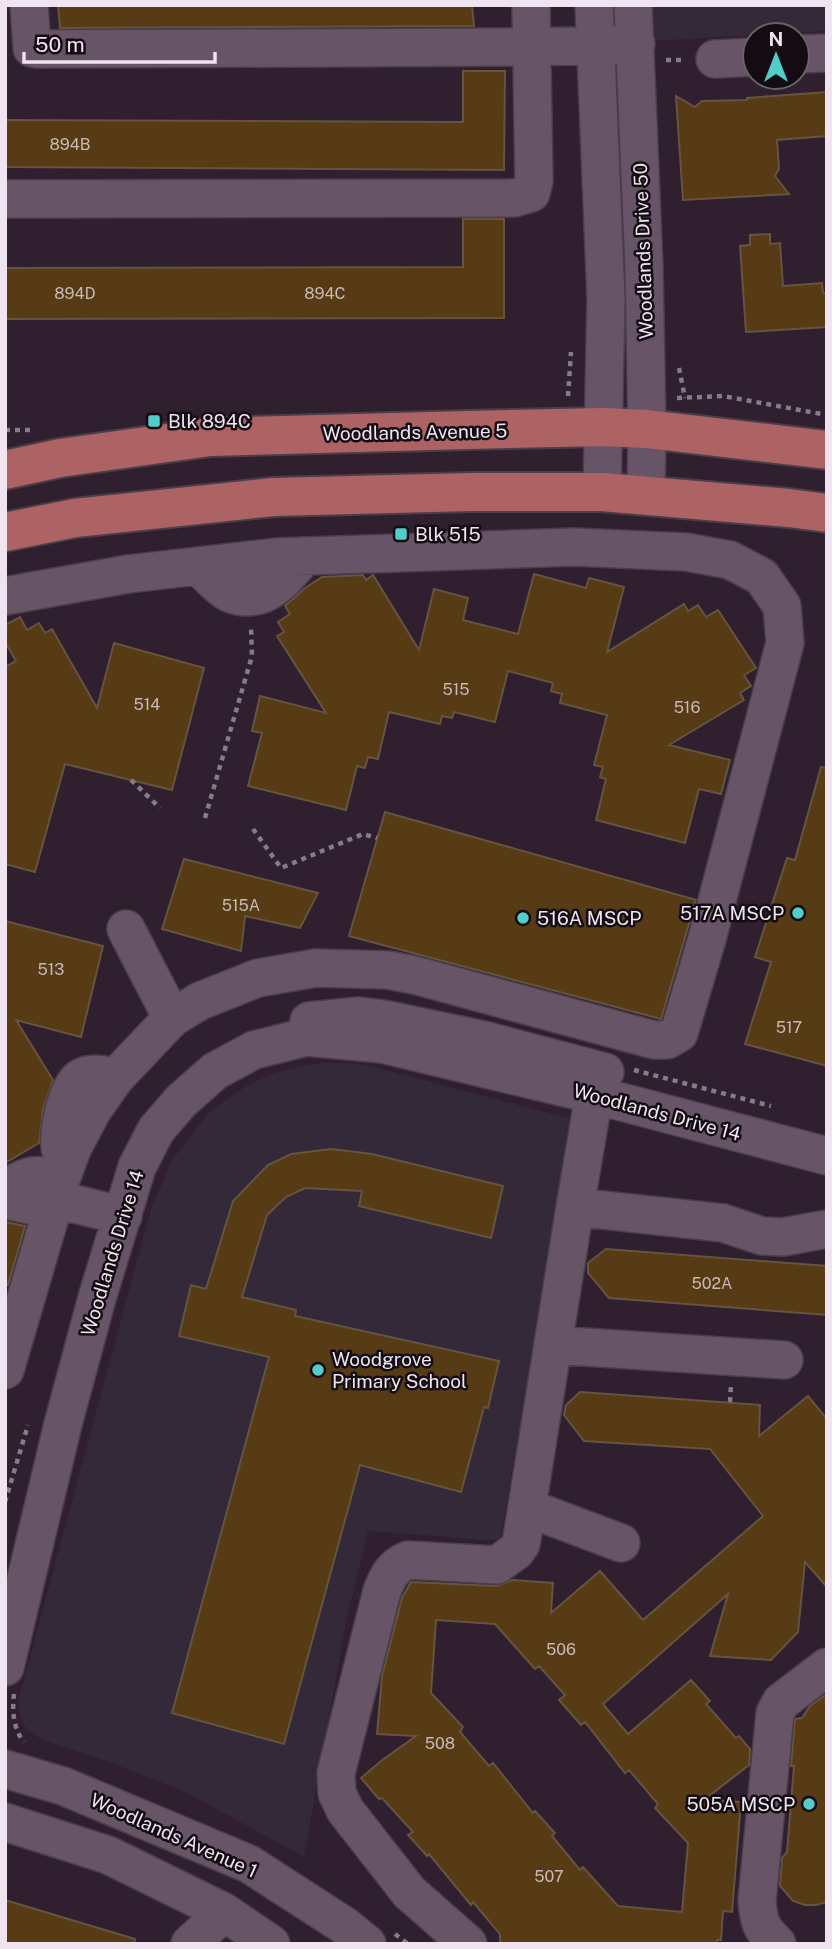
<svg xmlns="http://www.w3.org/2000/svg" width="832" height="1949" viewBox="0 0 832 1949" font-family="'Public Sans',sans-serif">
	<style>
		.education { fill: #332938 }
		.building { fill: #563b15; stroke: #645440; stroke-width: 2; fill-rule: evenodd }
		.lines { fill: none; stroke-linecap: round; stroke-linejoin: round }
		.minor-casing { stroke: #4b3e4b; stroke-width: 40 }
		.major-casing { stroke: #4b3e4b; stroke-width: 42 }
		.path { stroke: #887a88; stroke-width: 4.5; stroke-dasharray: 5 5; stroke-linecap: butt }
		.minor { stroke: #675467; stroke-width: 37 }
		.major { stroke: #ad6364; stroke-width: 38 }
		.poi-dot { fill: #53cdca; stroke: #130c13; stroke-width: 2.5 }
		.labels { text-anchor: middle; stroke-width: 5; stroke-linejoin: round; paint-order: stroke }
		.number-label { font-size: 16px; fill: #c9bab8 }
		.street-label { font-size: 19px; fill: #efe4ef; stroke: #130c13 }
		.poi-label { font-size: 19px; fill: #efe4ef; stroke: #130c13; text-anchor: start }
	</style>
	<rect width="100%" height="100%" fill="#2f1f2f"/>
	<path class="education" d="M630,5h197v26l-194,11z
		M323,1063h23l24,3 202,53 -72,422 -132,-10 -21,86 -43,240 -119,-65 -81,-32 -60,-19 -18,-12 -6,-14 -2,-14 133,-492 21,-49 36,-47 35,-25 28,-14 31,-8z"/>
	<path class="building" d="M58,5h414l2,21 -414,2z
		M463,71h42l-1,99 -499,-3v-47l458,2z
		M827,92v44l-50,4 2,29 -4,7 14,18 -106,6 -7,-104 19,11 7,-6 45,-1v-2z
		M463,219h41v99l-499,1v-51l458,-1z
		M770,234v10l10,-1 3,43 39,-3 1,10h4v34l-81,5 -6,-86 10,-1v-10z
		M534,574l52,14 3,-10 35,9 -17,65 77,-48 4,7 10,-6 8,12 12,-7 38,58 -12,7 7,11 -11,7 4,7 -75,45 61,15 -9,34 -22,-5 -14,54 -89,-23 10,-41 -6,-2 3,-10 -9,-2 13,-50 -47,-12 2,-9 -11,-3 2,-8 -45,-12 -13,51 -41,-10 -2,6 -10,-2 -2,8 -51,-12 -11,47 -10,-2 -3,11 -8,-2 -11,44 -98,-24 14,-53 -10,-2 8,-35 66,17 -49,-77 7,-4 -6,-10 12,-8 -5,-8 20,-18 17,-11 41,-2 3,5 7,-5 46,75 15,-61 34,9 -5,22 55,14z
		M20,617l7,13 12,-7 6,10 7,-4 45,79 17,-65 90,25 -32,122 -107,-26 -30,108 -30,-8v-197l11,-6 -11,-19v-17z
		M821,767l6,1v298l-82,-22 26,-82 -16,-5 32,-99 8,2z
		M385,812l311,88 -35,119 -312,-83z
		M184,859l134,34 -18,35 -55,-12 -4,35 -79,-22z
		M5,921l98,25 -22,91 -65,-17 37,60 -10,29 -4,34 -34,20z
		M331,1149l41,5 131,32 -12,52 -132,-32 3,-15 -57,-3 -19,9 -19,18 -25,82 54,13 -1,6 204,45 -11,47 -4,-1 -23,85 -101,-27 -76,279 -112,-31 97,-356 -90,-21 12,-51 15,4 27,-88 35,-36 23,-11z
		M5,1222l20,4 -17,59h-3z
		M606,1249l221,17v49l-218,-17 -21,-25v-10z
		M580,1392l180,13 -1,31 49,-40 19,23v168l-22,-25 -7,70 -27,28 -61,-4 18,-62 -125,110 25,30 63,-54 19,21 -4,3 30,34 3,-2 11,13 -1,16 -45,35 37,2 -9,110 -9,-1 -2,29h-4l-1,4h-216v-10l-27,-32 -2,3 -42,-51 -2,2 -19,-21 5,-3 -31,-34 -3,1 -18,-21 20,-17 35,-25 -39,-2 5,-58 20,-78 9,-16 85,4 17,-6 40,3 -2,30 49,-42 43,49 120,-104 -53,-67 -126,-8 -20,-26 2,-10zM436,1620l59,4 40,45 4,-3 26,29 -6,5 22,25 4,-3 40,51 4,-3 29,34 -3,4 33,35 -6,69 -64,-6 -35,-39 -3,3 -28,-34 3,-3 -20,-22 -2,2 -40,-50 -4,3 -29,-34 3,-5 -32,-34z
		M827,1694v208l-11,3h-11l-12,-4 -13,-15 2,-28 5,-6 7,-86h-3l4,-47 7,-1 8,-12z
		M5,1900l130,39 -1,5h-129z"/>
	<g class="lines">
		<g class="minor-casing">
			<path id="minor" d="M29,5l3,43 6,1 494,-2 104,-3
				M594,5l12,294 -4,193
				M633,5l11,263 3,161 -1,67
				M797,54l30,-1
				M715,59l40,-2
				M5,199l509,-1 17,-5 3,-12 -3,-176
				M198,566c8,7 24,25 33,28 33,12 55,-15 73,-38
				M5,596l123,-22 149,-17 297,-10 112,5 44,8 32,17 20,29 3,37 -78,296 -28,94 -12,7h-13l-240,-65 -26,-5 -72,-2 -58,10 -58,23 -28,17 -57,60 -23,33 -19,36 -12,32 -56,191
				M126,929l46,89
				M309,1021l50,-5 25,3 100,21 121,32
				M62,1154c-7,-15 4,-69 20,-77 11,-5 23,-2 33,1
				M5,1188c27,-14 26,-15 56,-9
				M5,1200l29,6 21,-7 68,17
				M575,1207l148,16 39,13 21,1 44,-8
				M554,1345l230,15
				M528,1508l93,35
				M5,1667l58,-243 34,-126 40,-131 19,-37 25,-29 34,-30 39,-21 52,-13 76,7 213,51 232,61
				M5,1769l58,17 186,78 96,62 22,18
				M5,1822l103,33 116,57 47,32
				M190,1944l34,-32
				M468,1944l-59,-52 -64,-82 -8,-17 -1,-20 46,-182c6,-15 11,-25 26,-31l89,5 19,-14 5,-7 54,-337 16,-94 10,-41
				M777,1944c-16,-16 -18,-20 -20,-43l18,-188 6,-11 46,-35"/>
		</g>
		<g class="major-casing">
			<path id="major" d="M5,470l55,-12 150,-21 258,-7 135,-3 44,2 180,21
				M5,532l70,-14 198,-21 199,-5h130l187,16 38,5"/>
		</g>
		<path class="path" d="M666,60h19
			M679,368l6,30
			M568,396l3,-44
			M677,398l46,-2 104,19
			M5,430h27
			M131,780l29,28
			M205,818l47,-162 -1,-29
			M253,829l28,39 82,-34 14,4
			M634,1070l137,36
			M730,1402l1,-17
			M5,1502l23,-77
			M14,1694c-2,16 -1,35 10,48
			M395,1934l13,10"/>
		<use href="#minor" class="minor"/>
		<use href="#major" class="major"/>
	</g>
	<g class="poi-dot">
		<rect x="147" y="414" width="14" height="14" rx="3.5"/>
		<rect x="394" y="527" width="14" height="14" rx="3.5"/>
		<circle cx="798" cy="913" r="7"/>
		<circle cx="523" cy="918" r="7"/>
		<circle cx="318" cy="1370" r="7"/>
		<circle cx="809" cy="1804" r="7"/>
	</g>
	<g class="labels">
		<g class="number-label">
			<text x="70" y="150">894B</text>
			<text x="75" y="299">894D</text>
			<text x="325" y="299">894C</text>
			<text x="456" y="695">515</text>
			<text x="147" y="710">514</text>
			<text x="687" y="713">516</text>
			<text x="241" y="911">515A</text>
			<text x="51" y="975">513</text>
			<text x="789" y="1033">517</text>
			<text x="712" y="1289">502A</text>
			<text x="561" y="1655">506</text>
			<text x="440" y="1749">508</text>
			<text x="549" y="1882">507</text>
		</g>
		<g class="street-label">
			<text transform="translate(643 251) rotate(-92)" y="7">Woodlands Drive 50</text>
			<text transform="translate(415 432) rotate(-1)" y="7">Woodlands Avenue 5</text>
			<text transform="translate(657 1112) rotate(15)" y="7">Woodlands Drive 14</text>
			<text transform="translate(112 1253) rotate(-73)" y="7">Woodlands Drive 14</text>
			<text transform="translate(174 1835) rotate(24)" y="7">Woodlands Avenue 1</text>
		</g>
		<g class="poi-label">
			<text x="168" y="428">Blk 894C</text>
			<text x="415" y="541">Blk 515</text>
			<text x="784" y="920" text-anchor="end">517A MSCP</text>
			<text x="537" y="925">516A MSCP</text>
			<text x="332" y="1366">Woodgrove<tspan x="332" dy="22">Primary School</tspan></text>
			<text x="795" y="1811" text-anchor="end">505A MSCP</text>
		</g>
	</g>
	<rect width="832" height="1949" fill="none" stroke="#efe4ef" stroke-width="14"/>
	<g transform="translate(776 56)"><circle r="33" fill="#130c13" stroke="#6b626b" stroke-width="2"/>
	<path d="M0-5L12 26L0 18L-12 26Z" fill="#53cdca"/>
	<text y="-10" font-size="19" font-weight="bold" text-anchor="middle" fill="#efe4ef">N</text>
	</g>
	<path d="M24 52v10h191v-10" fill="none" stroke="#efe4ef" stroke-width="3.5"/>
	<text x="35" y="52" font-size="21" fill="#efe4ef" stroke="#130c13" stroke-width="5" paint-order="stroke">50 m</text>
</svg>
